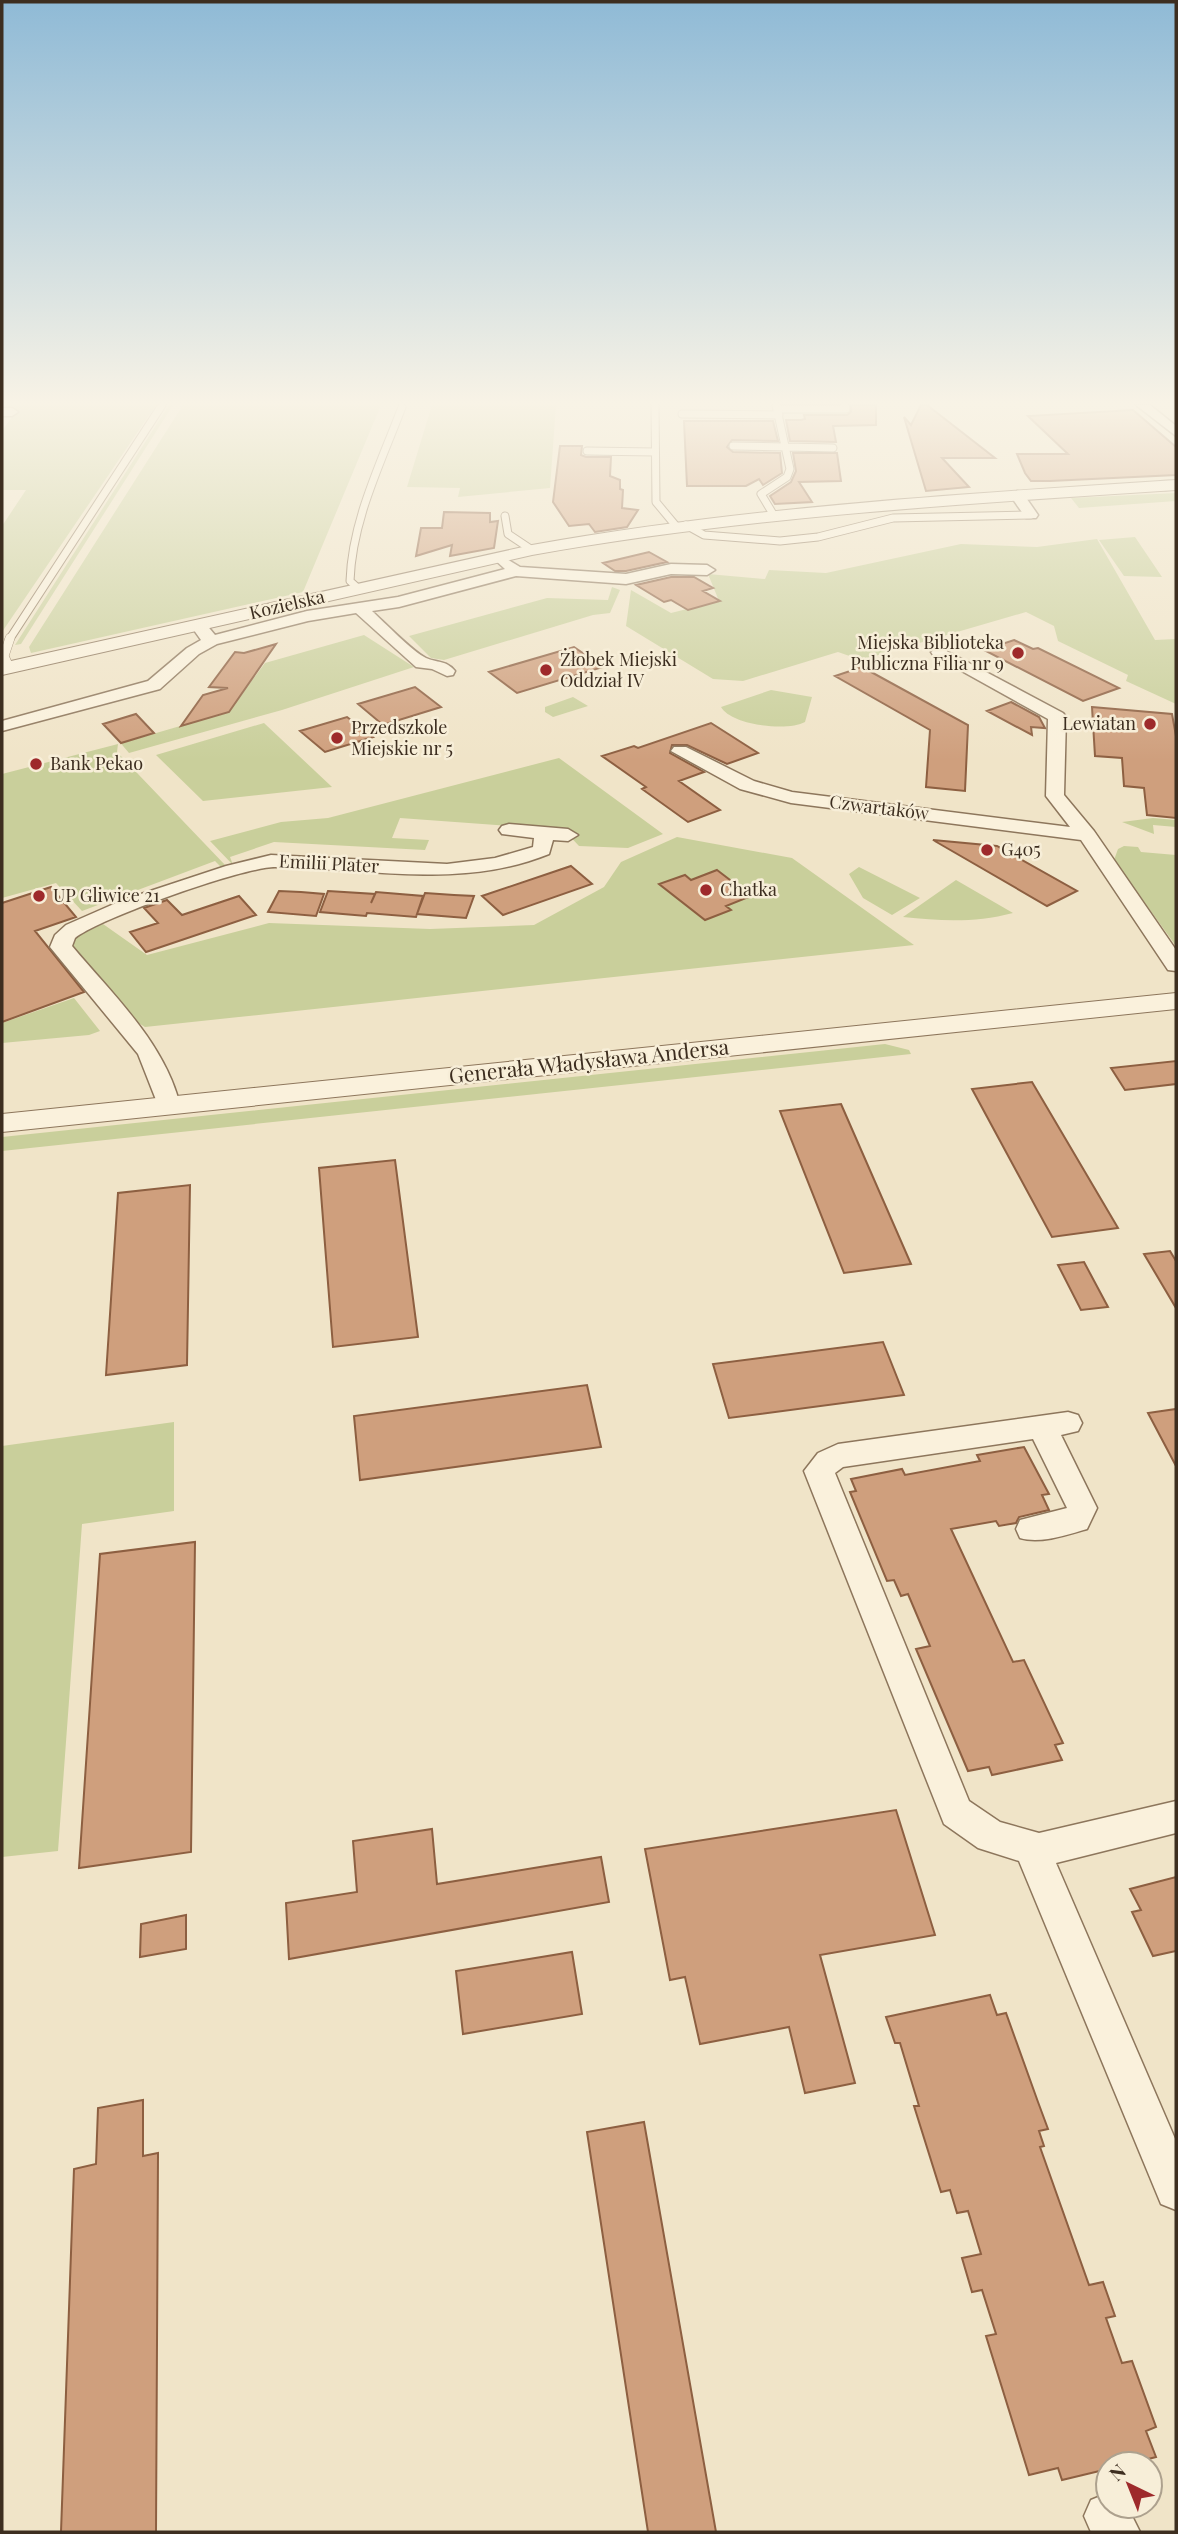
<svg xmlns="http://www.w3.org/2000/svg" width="1178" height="2534" viewBox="0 0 1178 2534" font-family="'Playfair Display',serif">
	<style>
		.green { fill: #c9cf9b }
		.building { fill: #cf9f7d; stroke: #8d5f41; stroke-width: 2 }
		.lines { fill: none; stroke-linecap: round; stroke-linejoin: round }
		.service-far1-casing { stroke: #8d765c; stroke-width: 9 }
		.service-casing { stroke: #8d765c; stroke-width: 10 }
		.minor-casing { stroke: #8d765c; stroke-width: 3 }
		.tertiary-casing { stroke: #8d765c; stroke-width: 2 }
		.service-far1 { stroke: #faf1dc; stroke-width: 7 }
		.service { stroke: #faf1dc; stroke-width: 9 }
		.minor { fill: #faf1dc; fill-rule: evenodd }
		.tertiary { fill: #faf1dc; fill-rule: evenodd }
		.poi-dot { fill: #9e2a2b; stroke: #f7eed8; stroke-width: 2.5 }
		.labels { text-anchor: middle; stroke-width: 5; stroke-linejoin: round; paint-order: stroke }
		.far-street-label { font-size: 18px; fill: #3d2e20; stroke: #f7eed8 }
		.far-poi-label { font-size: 18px; fill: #3d2e20; stroke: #f7eed8; text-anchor: start }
		.street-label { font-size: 21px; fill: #3d2e20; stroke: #f7eed8 }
	</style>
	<rect width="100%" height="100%" fill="#f0e4c8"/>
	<path class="green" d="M9,405h147l-154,227v-106l24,-36h-24v-59l14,-20h-14z
		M169,405h4l-152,239 -6,1z
		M183,405h198l-78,187 -272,61 -2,-6z
		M432,405h124l-6,83 -92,9 2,-9 -53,-1z
		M1176,493v8l-97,7 -8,-10z
		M1135,537l27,40 -38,-1 -25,-36z
		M1097,539l58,101 21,-1v65l-50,-23 2,-6 -70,-34 -4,-15 -28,-14 -165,48 -23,-8 -95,29 -30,-2 -87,-53 5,-36 40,23 48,-12 -11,-27 57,5 4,-9 57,3 135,-29 76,3z
		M612,587l8,3 -10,23 -17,2 -149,45 -13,-2 -22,-22 138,-38 61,2z
		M364,635l50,32 -132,43 -153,43 -11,-13 4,3 89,-26 25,-15 29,-39z
		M771,690l41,7 -7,25c-18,10 -74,3 -84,-15z
		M573,697l15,9 -35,11 -8,-5v-5z
		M264,723l68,64 -129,14 -47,-46z
		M118,744l-1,8 109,114 -4,2 -7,-7 -133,50 -26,-28 -54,15v-124z
		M559,758l104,76 -35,14 -49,-2 -15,-16 -164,-12 -8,20 37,2 -4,10 -151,-8 -44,15 3,8 -23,-24 71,-19 47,-4z
		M1153,818l23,2v7l-23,-2 1,9 -32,-12z
		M677,837l115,21 122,87 -769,82 -42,-26 -42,-59 42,-18 44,31 122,-32 161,6 104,-4 70,-38 17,-25z
		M1124,846l14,1 3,5 35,3v91l-62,-86 4,-11z
		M859,867l61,31 -28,17 -29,-17 -14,-24z
		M956,880l57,33c-38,10 -72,8 -110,4z
		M74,998l26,33 -11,4 -87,8v-20z
		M885,1044l24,6 2,4 -909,97v-14z
		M174,1422v89l-92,13 -24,327 -56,6v-411z"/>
	<path class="building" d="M851,405h25v20l-43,1 3,16 -46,-1 -4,-21h15l4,-1 -1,-4h43l4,-3z
		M921,405h6l68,53h-53l27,29 -43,4 -22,-74 7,8z
		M1133,410l43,37v28l-126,6h-19l-6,-8 -8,-19h51l-40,-38z
		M684,421h89l5,20 -46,-1 -5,7 6,5 47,1 2,20 -19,12 -4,-6 -13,7h-59z
		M560,446h22l-1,9 5,2h25l-1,19 10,4v9l3,1 -1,18 16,2 -11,17 -32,5 -6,-8 -20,2 -16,-24z
		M793,453h44l4,28 -42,1 13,20 -37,2 -5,-8 21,-14 5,-11z
		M444,512l46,1v9l8,-1 -4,27 -44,8 2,-11 -36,11 5,-28h21z
		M649,552l18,10 -41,9h-11l-12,-8z
		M671,577h23l19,11 -10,3 17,10 -32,9 -17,-10 -7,2 -28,-17z
		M1014,640l19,9 5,-1 81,40 -36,13 -99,-51z
		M276,644l-47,68 -48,14 22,-31 25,-7 -19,-1 26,-35 9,1z
		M574,647l29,20 -86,26 -28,-21z
		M862,667l106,58 -3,66 -39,-4 4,-57 -95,-54z
		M415,687l26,20 -58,18 -25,-21z
		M1011,702l28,15 6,11 -14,-1 1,8 -45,-24z
		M1092,707l80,7 4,22v82l-29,-3 -3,-27 -20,-2 -2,-28 -27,-2z
		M136,714l18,19 -33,10 -18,-19z
		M347,717l26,20 -48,15 -25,-21z
		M711,723l47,30 -31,11 -40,-19h-15l-2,8 34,19 -25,9 41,29 -32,12 -46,-33 4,-2 -44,-31 32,-10 4,2z
		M933,840l64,6 80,45 -30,15z
		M571,866l21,18 -89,31 -21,-19z
		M717,870l34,26 -25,10 5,4 -26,10 -46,-36 26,-9 6,5z
		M51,887l25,30 -41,14 49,61 -82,30v-119z
		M279,891l22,1 23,2 -8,22 -48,-4z
		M328,891l47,3 -4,9 5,-11 47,4 -7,21 -49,-4 -1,3 -46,-4z
		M425,893l29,2 20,1 -8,22 -49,-4z
		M239,896l17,19 -110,37 -16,-20 28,-9 -14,-15 23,-8 15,15z
		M1176,1061v23l-51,6 -14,-22z
		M1032,1082l86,146 -66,9 -80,-148z
		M841,1104l70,160 -67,9 -64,-162z
		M395,1160l23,177 -85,10 -14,-179z
		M190,1185l-3,180 -81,10 12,-182z
		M1170,1251l6,10v47l-32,-54z
		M1084,1262l24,45 -27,3 -23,-45z
		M883,1342l21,53 -175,23 -16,-54z
		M587,1385l14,62 -241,33 -6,-64z
		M1176,1409v57l-28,-53z
		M1024,1447l25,47 -7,1 7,15 -30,7 -3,6 -17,3 -3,-5 -45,8 62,133 11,-2 39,83 -8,2 7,15 -70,15 -3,-8 -21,4 -52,-122 14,-3 -22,-52 -7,2 -7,-16 -7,1 -37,-89 6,-1 -5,-12 51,-10 3,6 75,-14 -3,-6z
		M195,1542l-4,310 -112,16 21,-314z
		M896,1810l39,125 -115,20 35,128 -50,10 -16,-66 -89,17 -15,-67 -15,3 -25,-131z
		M432,1829l5,55 164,-27 8,45 -320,57 -3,-56 71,-11 -4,-51z
		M1176,1877v74l-23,5 -21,-44 9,-2 -11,-21z
		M186,1915v34l-46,8 1,-33z
		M572,1952l10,62 -119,20 -7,-63z
		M990,1995l7,20 9,-2 32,89 10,27 -9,2 5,15 -4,1 49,138 14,-3 12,34 -9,2 16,45 10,-2 24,66 -10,4 10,26 -27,7h-21v5l-46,11 -4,-12 -29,7 -43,-139 10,-2 -14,-44 -10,2 -10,-34 19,-4 -13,-43 -11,2 -7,-23 -9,2 -27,-86h5l-19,-63h-5l-9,-26z
		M143,2100v56l15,-3 -2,379h-95l13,-363 22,-5 2,-56z
		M644,2122l72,410h-68l-61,-400z"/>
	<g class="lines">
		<g class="service-far1-casing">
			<path id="service-far1" d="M655,405l1,97 20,24
				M777,409h69l-1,-4
				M682,414l97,1
				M733,446l100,2
				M587,451l68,1
				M773,514l-12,-20 26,-17 3,-8 -14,-64
				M505,516l3,18 24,16
				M686,525l18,10 76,6 38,-4 75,-19 138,-3
				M359,589l-9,-8c2,-61 31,-118 52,-174
				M9,640l153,-235"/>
		</g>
		<g class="service-casing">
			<path id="service" d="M9,667l-5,-11 6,-18"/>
		</g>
		<g class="minor-casing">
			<path id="minor" d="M1136,405h14l26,21v10z
				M2,408h10l6,4 -6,4h-10z
				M1017,491l5,1 16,23 -2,3h-10l-16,-23z
				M502,556l18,11 106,7 45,-10 36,1 8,5 -8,5 -36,-1 -45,10 -110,-8 -117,31 -27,4c12,11 41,41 54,47 11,5 20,2 29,13l-2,4 -6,1 -15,-7 -16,-2 -60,-54 -48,8 -91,23 -18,10 -39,35 -158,42v-10l146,-40 39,-33 14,-8 -10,-14 2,-3h12l10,12 92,-24 91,-14 107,-28 -10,-9z
				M939,647l124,66 3,4 -2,78 30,36 82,119v21l-8,-1 -87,-130 -290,-37 -51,-14 -69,-38 3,-4h12l68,34 38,11 278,35 -24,-31 2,-77 -115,-64 -2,-3z
				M509,824l59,5 10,6 -10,6 -15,-1 -4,14c-89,36 -182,14 -274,13 -32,0 -175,51 -200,71l-3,8c41,49 92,96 108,159l-4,5 -8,3 -8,-3 -22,-56 -88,-107 5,-12 11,-10 57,-25 103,-34 45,-11 176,9 48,-6 38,-11 1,-9 -32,-4 -3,-4 3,-4z
				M1068,1412l10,3 4,8 -4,8 -17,4 36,73 -10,21c-20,6 -47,15 -67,9l-4,-9 4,-9 47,-12 -34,-69 -190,28 -8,6 134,328 31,21 39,11 137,-32v32l-120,30 120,278v69l-15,-6 -142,-343 -41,-13 -34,-24 -140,-353 14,-18 20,-9z
				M1108,2493v13h19l13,26h-49l-7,-16 7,-16z"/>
		</g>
		<g class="tertiary-casing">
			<path id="tertiary" d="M1176,480v10c-216,14 -431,27 -644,65l-530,120v-12l530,-118c213,-38 428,-51 644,-65z
				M1176,993v16l-1174,123v-18z"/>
		</g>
		<use href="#service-far1" class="service-far1"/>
		<use href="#service" class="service"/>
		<use href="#minor" class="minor"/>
		<use href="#tertiary" class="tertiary"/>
	</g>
	<linearGradient id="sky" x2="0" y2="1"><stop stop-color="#8fbad6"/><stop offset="0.53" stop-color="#f8f3e6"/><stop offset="1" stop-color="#f8f3e6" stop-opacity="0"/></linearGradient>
	<rect width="1178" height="760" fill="url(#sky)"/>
	<g class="poi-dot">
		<circle cx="1018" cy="653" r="7"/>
		<circle cx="546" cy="670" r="7"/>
		<circle cx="1150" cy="724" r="7"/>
		<circle cx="337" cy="738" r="7"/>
		<circle cx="36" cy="764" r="7"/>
		<circle cx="987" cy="850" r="7"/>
		<circle cx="706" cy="890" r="7"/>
		<circle cx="39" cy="896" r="7"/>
	</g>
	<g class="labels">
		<g class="far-street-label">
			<text transform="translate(287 605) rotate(-13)" y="6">Kozielska</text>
			<text transform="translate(879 808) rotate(7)" y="6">Czwartaków</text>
			<text transform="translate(329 864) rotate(3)" y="6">Emilii Plater</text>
		</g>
		<g class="far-poi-label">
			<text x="1004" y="649" text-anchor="end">Miejska Biblioteka<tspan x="1004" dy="21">Publiczna Filia nr 9</tspan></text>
			<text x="560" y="666">Żłobek Miejski<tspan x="560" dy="21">Oddział IV</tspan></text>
			<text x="1136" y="730" text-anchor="end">Lewiatan</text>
			<text x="351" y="734">Przedszkole<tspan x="351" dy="21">Miejskie nr 5</tspan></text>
			<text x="50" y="770">Bank Pekao</text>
			<text x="1001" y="856">G405</text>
			<text x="720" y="896">Chatka</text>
			<text x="53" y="902">UP Gliwice 21</text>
		</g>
		<g class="street-label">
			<text transform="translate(589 1062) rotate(-6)" y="7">Generała Władysława Andersa</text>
		</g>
	</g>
	<rect width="1178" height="2534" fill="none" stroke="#3d2e20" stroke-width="7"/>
	<g transform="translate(1129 2485) rotate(317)"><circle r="33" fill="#f7eed8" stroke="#ada18e" stroke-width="2"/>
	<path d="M0-5L12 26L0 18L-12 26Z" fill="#9e2a2b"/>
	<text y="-10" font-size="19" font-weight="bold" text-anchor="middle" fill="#3d2e20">N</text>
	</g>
</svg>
